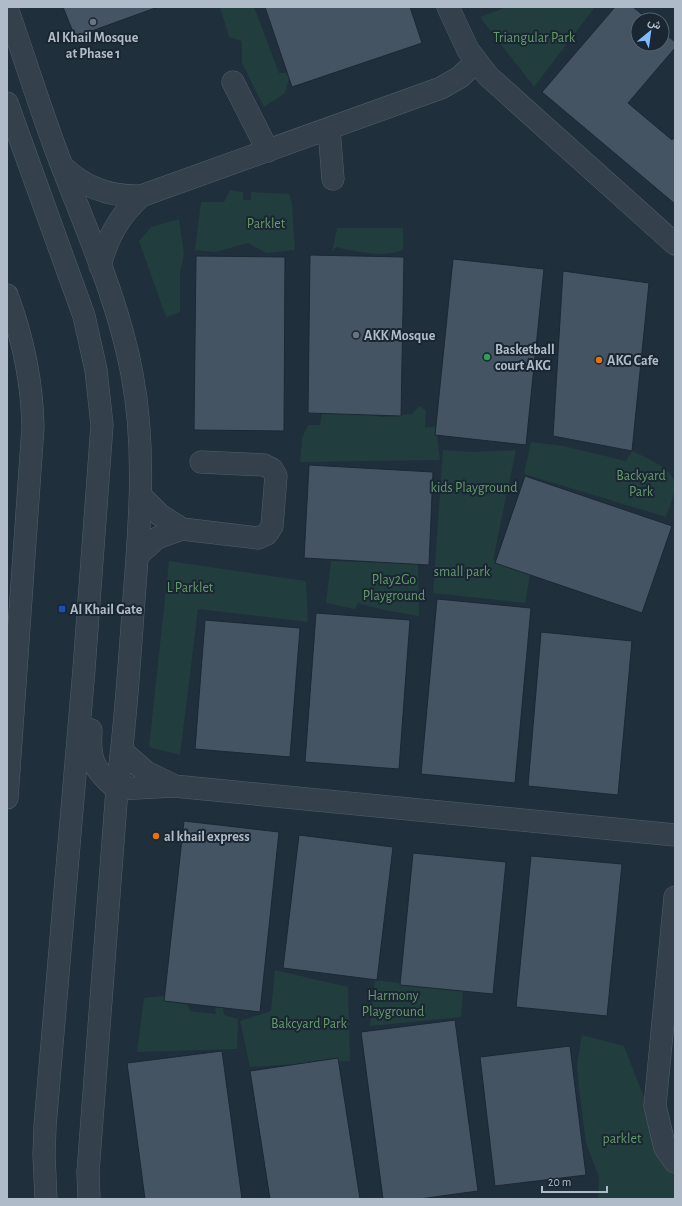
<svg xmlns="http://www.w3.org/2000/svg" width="682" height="1206" viewBox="0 0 682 1206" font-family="'Alegreya Sans',Vazirmatn,sans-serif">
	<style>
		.green { fill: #223d3d }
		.building { fill: #445463; stroke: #1c2833 }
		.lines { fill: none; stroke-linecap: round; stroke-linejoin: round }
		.minor-casing { stroke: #525e6a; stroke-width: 23 }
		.minor { stroke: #34414c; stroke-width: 22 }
		.worship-dot { fill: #6b7280; stroke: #1a2631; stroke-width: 1.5 }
		.leisure-dot { fill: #2e9e5b; stroke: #1a2631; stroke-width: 1.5 }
		.food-dot { fill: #e8710a; stroke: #1a2631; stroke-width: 1.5 }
		.transit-dot { fill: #1a4fb4; stroke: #1a2631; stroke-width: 1.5 }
		.labels { text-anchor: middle; stroke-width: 4; stroke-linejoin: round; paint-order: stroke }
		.poi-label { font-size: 14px; font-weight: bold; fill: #afbbc8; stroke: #1a2631; text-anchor: start }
		.park-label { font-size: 14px; fill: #649b6c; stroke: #1a2631 }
	</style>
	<rect width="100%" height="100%" fill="#202f3c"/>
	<path class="green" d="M220,7h34l25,66h12l-6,20 -21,14 -22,-44v-22l-13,-4z
		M507,7h88l-61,80 -54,-70z
		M230,190l13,2v8h8v-8l38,2 3,10 3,46 -29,3 -18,-10 -33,9 -20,-2 6,-48h23z
		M179,219l5,35 -4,19v39l-14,5 -27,-76 12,-14z
		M337,228h66v22c-22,8 -45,2 -67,-3l-4,5z
		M419,406l7,4 -1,18 11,-2 4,34 -140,2 2,-24 6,-13h12l2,-12h38l22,4 30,-3z
		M531,442l32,4 63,15 6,-10c13,6 45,19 43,36 -1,10 -6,20 -9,30l-142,-43z
		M443,450l31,2 42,-2 -23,110 37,15 -5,28 -92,-10z
		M169,561l137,20 2,41 -110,-13 -18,146 -31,-8z
		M331,561l87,3 1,52 -35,-6 -26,-7 -3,6 -29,-6z
		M275,970l73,17 2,74 -100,6 -10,-46 31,-10z
		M375,980l88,11 -2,26 -91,9z
		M170,995l1,6 17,4 2,6 26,3 -1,-7 8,1 1,7 14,4 -1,30 -100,3 7,-54z
		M582,1035l42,11 38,98 13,20v35h-77l1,-22 -13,-34 -7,-53 -2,-26z"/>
	<path class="building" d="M63,7h95l-83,30z
		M265,7h145l12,36 -130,44z
		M615,7h18l16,13h-11v24h24v-13l13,11v6l-47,55 44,37 3,-3v67l-133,-112z
		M310,255l94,2 -3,159 -93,-3z
		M196,256l89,1 -1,174 -90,-1z
		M453,259l91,10 -18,176 -91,-10z
		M563,271l86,12 -17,168 -79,-15z
		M309,465l124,7 -4,93 -125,-7z
		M525,476l147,50 -30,87 -147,-50z
		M437,599l94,9 -16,175 -94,-9z
		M316,613l94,7 -11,149 -94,-7z
		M205,620l95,8 -10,129 -95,-8z
		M541,632l91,9 -14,154 -90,-9z
		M184,821l95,11 -19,180 -96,-11z
		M299,835l94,12 -16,133 -94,-12z
		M413,853l93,9 -13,132 -93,-9z
		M531,856l91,8 -15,152 -91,-9z
		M455,1020l23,171 -59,8h-36l-22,-167z
		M570,1046l16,129 -91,11 -15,-129z
		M222,1051l20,148h-97l-18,-136z
		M338,1058l22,141h-90l-20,-128z"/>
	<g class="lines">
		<g class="minor-casing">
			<path id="minor" d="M448,7l20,43 20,26 187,168
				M7,8c17,48 32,97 50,145 27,72 61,145 75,221 15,79 7,158 1,238 -4,59 -8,118 -16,177l-29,383 1,27
				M233,82l35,69
				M7,103l77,213 12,54 6,55 -18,244 -39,457 -1,29 2,44
				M329,129l4,50
				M62,166c23,22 48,31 79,30l300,-108 19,-11 16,-15
				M100,266c7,-28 19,-50 41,-70
				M7,295c16,43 25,86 26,132l-26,371
				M141,496l19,19 22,14 76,9 9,-4 5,-8 4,-50 -4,-7 -8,-4 -63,-3
				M138,555l19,-17 25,-9
				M91,730c-2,30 2,39 26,59l57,-3 501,49
				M122,751l24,21 27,13
				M675,897l-20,209 10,42 10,14"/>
		</g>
		<use href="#minor" class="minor"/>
	</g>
	<g class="worship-dot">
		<circle cx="93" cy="22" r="4"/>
		<circle cx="356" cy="335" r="4"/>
	</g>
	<circle class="leisure-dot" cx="487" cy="357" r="4"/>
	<g class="food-dot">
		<circle cx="599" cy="360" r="4"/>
		<circle cx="156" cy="836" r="4"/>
	</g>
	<rect class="transit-dot" x="58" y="605" width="8" height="8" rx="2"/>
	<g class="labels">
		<g class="poi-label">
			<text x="93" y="42" text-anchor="middle">Al Khail Mosque<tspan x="93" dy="16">at Phase 1</tspan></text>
			<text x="364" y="340">AKK Mosque</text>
			<text x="495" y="354">Basketball<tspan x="495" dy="16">court AKG</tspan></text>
			<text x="607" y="365">AKG Cafe</text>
			<text x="70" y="614">Al Khail Gate</text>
			<text x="164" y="841">al khail express</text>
		</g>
		<g class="park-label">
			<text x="534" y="42">Triangular Park</text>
			<text x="266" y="228">Parklet</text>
			<text x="641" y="480">Backyard<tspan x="641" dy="16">Park</tspan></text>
			<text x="474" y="492">kids Playground</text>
			<text x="462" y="576">small park</text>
			<text x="394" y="584">Play2Go<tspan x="394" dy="16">Playground</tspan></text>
			<text x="190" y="592">L Parklet</text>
			<text x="393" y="1000">Harmony<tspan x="393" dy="16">Playground</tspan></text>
			<text x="309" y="1028">Bakcyard Park</text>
			<text x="622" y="1143">parklet</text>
		</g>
	</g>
	<rect width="682" height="1206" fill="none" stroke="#afbbc8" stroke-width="16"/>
	<g transform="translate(650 32) rotate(29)"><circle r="19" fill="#1a2631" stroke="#56626d"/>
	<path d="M0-3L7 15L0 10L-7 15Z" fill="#7ebcff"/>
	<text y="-6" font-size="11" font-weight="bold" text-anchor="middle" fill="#afbbc8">ش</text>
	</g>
	<path d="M542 1186v6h65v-6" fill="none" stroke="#afbbc8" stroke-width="2"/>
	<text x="548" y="1186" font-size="12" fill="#afbbc8" stroke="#1a2631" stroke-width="3" paint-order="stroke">20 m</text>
</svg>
